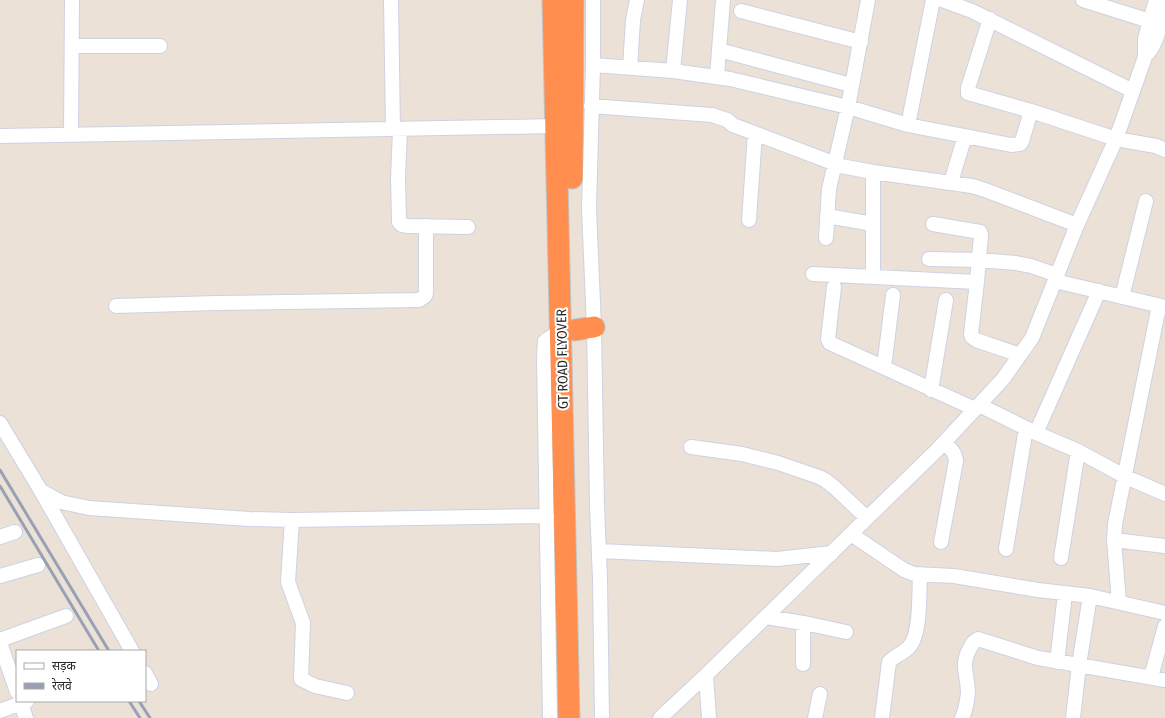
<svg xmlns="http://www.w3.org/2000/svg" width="1165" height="718" viewBox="0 0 1165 718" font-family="'Fira Sans Condensed','Noto Sans Devanagari',sans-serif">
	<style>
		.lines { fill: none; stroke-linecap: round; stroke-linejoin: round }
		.minor-casing { stroke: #cdd2e2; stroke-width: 16 }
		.highway-casing { stroke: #c3c3c3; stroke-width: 23 }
		.minor { stroke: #fff; stroke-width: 14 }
		.highway { stroke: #ff8e4f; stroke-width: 21 }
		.rail { stroke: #9aa0b3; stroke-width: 3 }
		.labels { text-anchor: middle; stroke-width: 4; stroke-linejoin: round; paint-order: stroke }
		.street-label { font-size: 14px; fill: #272727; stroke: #fff }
	</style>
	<rect width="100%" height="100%" fill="#ebe1d7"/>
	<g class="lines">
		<g class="minor-casing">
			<path id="minor" d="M391,0l2,129
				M593,0v65l-4,143 5,119 3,179 3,73 2,139
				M942,0l30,11 161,80
				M1083,0l67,21
				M741,11l120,31
				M990,19l-22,69v5l63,18 85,28 40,7 9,4
				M72,46h88
				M719,50l132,35
				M1145,56c13,-11 15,-33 20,-50
				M593,65l80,6 57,8 118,28 60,18 103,20 9,-1 2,-3 9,-30
				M630,68l3,-48 4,-20
				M673,71l7,-71
				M717,76l6,-76
				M591,106l121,9 15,5 6,5 108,41 32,6 99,14 13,4 92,35
				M908,125l25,-125
				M400,129l-2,49 1,44 3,3 6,1 60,1
				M71,135l1,-135
				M0,136l557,-10
				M873,172v105
				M951,182l14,-46
				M827,216l46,8
				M749,220l6,-87
				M933,224l47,8 1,3 -4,47 -6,52 1,3 4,3 44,15
				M826,238l3,-49 19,-82 20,-107
				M929,259l50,1 37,3 15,3 26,9
				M813,274l164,8
				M1055,281l110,26
				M834,287l-6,52 2,4 145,66
				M1122,297l24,-96
				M116,306l100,-3 203,-3 6,-4 1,-3v-67
				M884,367l9,-72
				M931,390l15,-90
				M979,405l57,28 42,18 48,26 39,17
				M0,423l41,68 20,11 28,6 160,11 43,1 255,-4
				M1036,433l63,-142
				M691,447l51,7 36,9 41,14 6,3 9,7 33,31
				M41,491l91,160
				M292,520l-4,62 15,41 -2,56 14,7 32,7
				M851,534l53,36 10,4 40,2 84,14 52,6 75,17
				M0,537l15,-5
				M1114,540l51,6
				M941,542l15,-81c-1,-9 -5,-12 -12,-18
				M1006,549l20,-121
				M599,551l178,8 55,-6
				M1061,558l17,-107
				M0,576l38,-11
				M1119,602l-5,-62 1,-16 44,-218
				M766,617l43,7 37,8
				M0,640l66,-24
				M0,643l17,49
				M1057,662l8,-68
				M803,664v-41
				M145,673l6,11
				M706,675l3,43
				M1151,677l14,-51
				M20,701l6,17
				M0,711l27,-10
				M550,718l-6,-360 1,-17 16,-11
				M660,718l46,-43 231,-225 66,-71 29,-41 45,-113 39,-86 29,-82v-18l11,-39
				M815,718l5,-24
				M882,718l7,-56c6,-7 15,-9 20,-15 12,-12 10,-55 11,-73
				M962,718c4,-8 5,-16 6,-25 0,-18 -8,-28 2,-45 2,-5 4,-7 8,-9l60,19 127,22
				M1073,718l6,-53 11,-69"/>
		</g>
		<g class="highway-casing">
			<path id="highway" d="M553,0l16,718
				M572,178l1,-178
				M575,330l19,-3"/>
		</g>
		<use href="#minor" class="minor"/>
		<use href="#highway" class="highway"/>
		<path class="rail" d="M0,470l109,181
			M0,486l99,165
			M129,701l11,17
			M139,701l11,17"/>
	</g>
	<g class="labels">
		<g class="street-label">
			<text transform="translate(562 359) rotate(-91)" y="5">GT ROAD FLYOVER</text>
		</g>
	</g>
	<rect x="16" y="650" width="130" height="52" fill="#ffffff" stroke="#a9a9a9"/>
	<rect x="24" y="663" width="20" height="6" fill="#ffffff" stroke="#a9a9a9"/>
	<text x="52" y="670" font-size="12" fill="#272727">सड़क</text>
	<rect x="24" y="683" width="20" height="6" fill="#9aa0b3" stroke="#a9a9a9"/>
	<text x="52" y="690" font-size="12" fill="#272727">रेलवे</text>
</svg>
